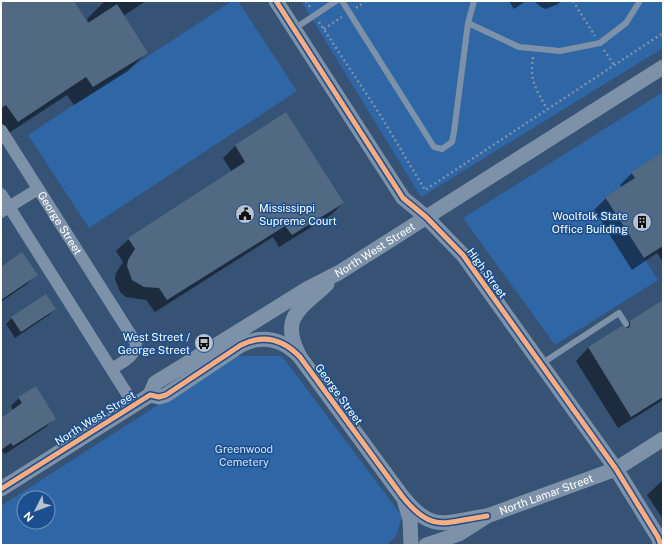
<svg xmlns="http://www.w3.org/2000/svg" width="664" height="546" viewBox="0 0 664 546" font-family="'Public Sans',sans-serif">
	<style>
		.green { fill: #2f66a5; fill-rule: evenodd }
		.shadow { fill: #0007 }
		.building { fill: #526984 }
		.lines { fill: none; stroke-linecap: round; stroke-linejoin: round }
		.path { stroke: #7d92a8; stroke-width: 2.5; stroke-dasharray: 2 3; stroke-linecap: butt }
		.service { stroke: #7d92a8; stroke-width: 6 }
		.minor { stroke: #7d92a8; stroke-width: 12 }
		.tertiary { stroke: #7d92a8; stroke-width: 15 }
		.cycleway-casing { stroke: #1b4f8f; stroke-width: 8 }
		.cycleway { stroke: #ffac80; stroke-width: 5 }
		.labels { text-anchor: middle; stroke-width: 3; stroke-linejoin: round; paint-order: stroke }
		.poi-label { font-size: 11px; fill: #fff; stroke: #1b4f8f; text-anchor: end }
		.street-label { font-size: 11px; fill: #fff; stroke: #1b4f8f }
		.park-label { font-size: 11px; fill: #cfe3fa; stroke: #1b4f8f }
	</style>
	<rect width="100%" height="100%" fill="#365274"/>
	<path class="green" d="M232,1h6l59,90 -208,137 -61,-93z
		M301,1h362v47l-242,149z
		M663,92v60l-31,20 3,6 -30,19 53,83 -103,65 -92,-127z
		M234,356h48l120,160 -6,20 -9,9h-386v-39zM24,498h24v24h-24z"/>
	<path class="shadow" d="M1,1h72l15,23 1,-1 -2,-4 18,-18h41l-23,15 24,36 -19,19 -54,34 -7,-10 -66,43z
		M509,1h17l-12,8z
		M534,1h27l-3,3 -12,5 -5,-2z
		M286,114l57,89 -12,12 -52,32 -6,-10 -118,75 -9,-12 -20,-3 -6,-5 -5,-13 1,-6 7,-11 -7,-11 13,-12 103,-67 -9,-14 12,-12z
		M663,153v109l-6,-9 -25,17 -38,-60 12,-12 16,-10 -2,-3 12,-12z
		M1,268l36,6 -10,10 -26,18z
		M663,302v98l-45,28 -42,-67 12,-13 34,-21 2,1 6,-6z
		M55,309l-6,6 -34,23 -9,-14 6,-6z
		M19,398l35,21 -8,8 -41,27 -3,-3 -1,1v-33l12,-9 -2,-4z
		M663,480v39l-16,-24z"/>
	<path class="building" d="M1,1h73l14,22 29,-19 31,49 -55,34 -7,-10 -68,45 -12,-17 -5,3z
		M286,112l58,91 -52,32 -7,-9 -118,74 -8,-12 -15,-1 -12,-7 -5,-14 1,-6 7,-11 -7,-11 117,-76 -10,-17z
		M663,152v94l-19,12 -39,-61 30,-19 -4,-6z
		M22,252l16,23 -37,25v-33z
		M46,294l10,15 -35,23 -10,-15z
		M663,300v97l-32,20 -43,-70 34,-21 6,2 2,-2v-5z
		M36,386l20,33 -43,27 -2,-3 -10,7v-32l21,-15 -4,-6z"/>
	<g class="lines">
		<path class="path" d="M306,1l4,6
			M573,1l22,35
			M356,8l10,-7
			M319,22l60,91 46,77 238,-157
			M324,29l18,-12
			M604,50l10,15
			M533,57c-4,23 3,32 14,52"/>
		<path class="service" d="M342,1l92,146 8,2 10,-7 2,-10 14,-109 6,-22
			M468,23l51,24 41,4 40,-8 26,-20 14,-22
			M294,29l42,-28
			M541,364l78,-51 7,11"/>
		<g class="minor">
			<path id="s1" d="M1,130l135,213c0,14 -14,19 -24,26"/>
			<path d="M1,194l133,211"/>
			<path d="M1,212l37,-23"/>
		</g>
		<g class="tertiary">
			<path d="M276,1l127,197 23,19 37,38 153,214 42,68 3,8"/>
			<path d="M299,355c-20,-39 3,-47 28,-71"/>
			<path id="s2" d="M150,395l5,-12 10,-6 142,-88 33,-17 323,-205"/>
			<path d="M1,489l149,-94 9,2 7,-2 75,-50c22,-11 42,-6 59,12l102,139c30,38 42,26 85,20"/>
			<path d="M405,503l5,16 1,26"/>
			<path id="s3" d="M426,545l33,-11 28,-18 129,-47 47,-30"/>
		</g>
		<g class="cycleway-casing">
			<path id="cycleway" d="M276,1l127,197 23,19 37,38 153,214 42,68 3,8
				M1,489l149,-94 9,2 7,-2 75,-50c22,-11 42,-6 59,12l102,139c30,38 42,26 85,20"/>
		</g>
		<use href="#cycleway" class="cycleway"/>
	</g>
	<defs>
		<g id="civic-disc" transform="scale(1)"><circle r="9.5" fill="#b9c2ce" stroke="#1b4f8f"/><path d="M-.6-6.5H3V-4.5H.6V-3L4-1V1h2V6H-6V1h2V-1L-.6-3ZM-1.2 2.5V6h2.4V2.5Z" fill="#111"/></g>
		<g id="building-disc" transform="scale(1)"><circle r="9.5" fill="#b9c2ce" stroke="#1b4f8f"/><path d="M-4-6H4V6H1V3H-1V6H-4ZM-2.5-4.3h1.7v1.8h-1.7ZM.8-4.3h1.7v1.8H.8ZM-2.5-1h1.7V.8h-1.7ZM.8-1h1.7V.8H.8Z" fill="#111"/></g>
		<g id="bus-disc" transform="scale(1)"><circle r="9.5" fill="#b9c2ce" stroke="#1b4f8f"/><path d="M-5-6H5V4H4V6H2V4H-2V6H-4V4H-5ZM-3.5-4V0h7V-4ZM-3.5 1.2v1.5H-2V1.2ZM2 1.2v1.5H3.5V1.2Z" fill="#111"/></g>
	</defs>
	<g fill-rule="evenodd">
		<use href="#civic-disc" x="245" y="214"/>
		<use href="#building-disc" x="642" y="222"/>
		<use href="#bus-disc" x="204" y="343"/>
	</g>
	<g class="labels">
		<g class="poi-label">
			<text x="259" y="212" text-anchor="start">Mississippi<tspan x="259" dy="13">Supreme Court</tspan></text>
			<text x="628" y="220">Woolfolk State<tspan x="628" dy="13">Office Building</tspan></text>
			<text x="190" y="341">West Street /<tspan x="190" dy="13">George Street</tspan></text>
		</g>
		<g class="street-label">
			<text dy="4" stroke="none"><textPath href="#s1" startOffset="110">George Street</textPath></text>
			<text dy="4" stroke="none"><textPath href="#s2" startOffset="270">North West Street</textPath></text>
			<text transform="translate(487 273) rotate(54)" y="4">High Street</text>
			<text transform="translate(339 394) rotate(54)" y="4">George Street</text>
			<text transform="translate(95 418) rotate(-32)" y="4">North West Street</text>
			<text dy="4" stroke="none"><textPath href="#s3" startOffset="131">North Lamar Street</textPath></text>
		</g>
		<g class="park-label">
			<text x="244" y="453">Greenwood<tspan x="244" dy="13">Cemetery</tspan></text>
		</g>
	</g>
	<rect width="664" height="546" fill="none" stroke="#ffffff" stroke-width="4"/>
	<g transform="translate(36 510) rotate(228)"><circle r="19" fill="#1b4f8f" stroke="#7695bc"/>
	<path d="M0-3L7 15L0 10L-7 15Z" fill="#b9c2ce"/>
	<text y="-6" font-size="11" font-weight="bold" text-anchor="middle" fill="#ffffff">N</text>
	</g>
</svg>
